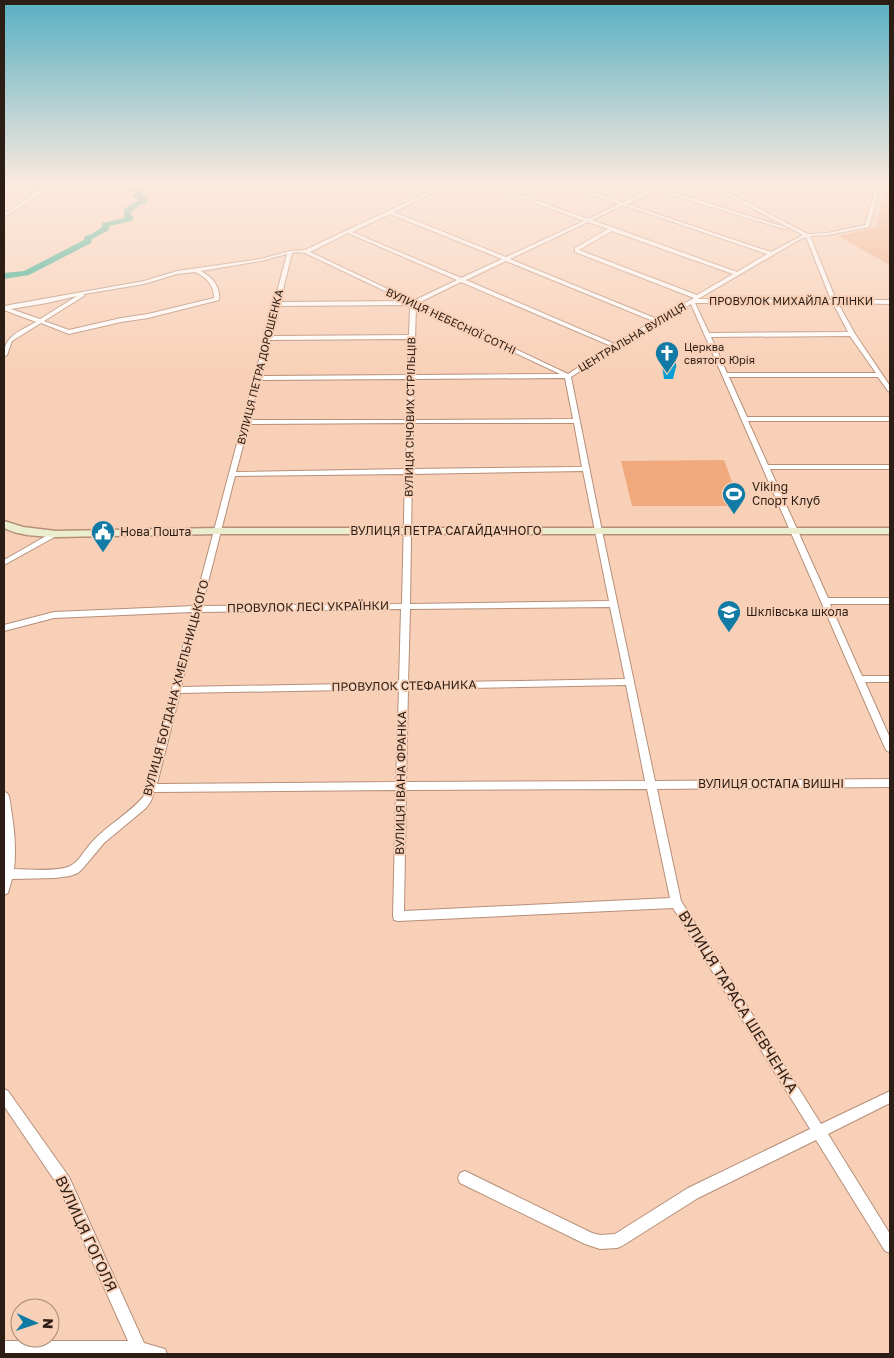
<svg xmlns="http://www.w3.org/2000/svg" width="894" height="1358" viewBox="0 0 894 1358" font-family="'Golos Text',sans-serif">
	<style>
		.green { fill: #efa97d }
		.lines { fill: none; stroke-linecap: round; stroke-linejoin: round }
		.river { fill: #1da889; fill-rule: evenodd }
		.street-casing { stroke: #b68f79; stroke-width: 2 }
		.secondary-casing { stroke: #b68f79; stroke-width: 3 }
		.street { fill: #fff; fill-rule: evenodd }
		.secondary { fill: #eceed0; fill-rule: evenodd }
		.wall { fill: #039ed5 }
		.building { fill: #03b8f8; stroke: #0281ae }
		.labels { text-anchor: middle; stroke-width: 4; stroke-linejoin: round; paint-order: stroke }
		.far-street-label { font-size: 11px; fill: #2d1e15; stroke: #f8d0b7 }
		.far-poi-label { font-size: 11px; fill: #2d1e15; stroke: #f8d0b7; text-anchor: start }
		.poi-label { font-size: 12px; fill: #2d1e15; stroke: #f8d0b7; text-anchor: start }
		.street-label { font-size: 12px; fill: #2d1e15; stroke: #f8d0b7 }
		.near-street-label { font-size: 15px; fill: #2d1e15; stroke: #f8d0b7 }
	</style>
	<rect width="100%" height="100%" fill="#f8d0b7"/>
	<path class="green" d="M885,186h5v79l-52,-29 38,-9z
		M724,460l17,46h-109l-11,-45z"/>
	<g class="lines">
		<path class="river" d="M126,186h9l8,5 -1,4 7,2 -3,2 1,5h-6l-10,8v3l3,2 -2,4 -23,5v4l-17,9 -1,4 -62,32 -25,4v-6l20,-2 60,-31 1,-4 7,-2 10,-7v-4l22,-5v-9l15,-9 -7,-4 3,-3z"/>
		<g class="street-casing">
			<path id="street" d="M6,186c10,0 24,6 32,6 7,-1 13,-6 20,-6l-17,8 -37,23v-3l31,-21z
				M441,186h5l-52,26 112,45 78,-36 -94,-35h6l92,33 31,-15 -51,-18h6l49,16 30,-15 10,-1 -3,2 128,40 -4,1 -128,-39 -29,14 144,48 32,-17 -93,-49h5l93,48 20,-1 37,-8 11,-39h4l-11,41 -41,8 -18,1 26,64h54v4l-52,-1 17,31 35,52v6l-2,-1 -10,-14h-149l18,40h143v4h-142l20,44h122v4h-120l58,129h62v6h-60l32,72h28v6h-25l25,56v14l-3,-1 -2,-3 -194,-444 -74,43 -46,30 31,154 53,250 235,-2v8l-233,2 24,112 140,223 69,-33v12l-62,31 62,100v19l-5,-2 -69,-111 -118,58 -76,48 -5,2 -17,1 -15,-5 -125,-61 -2,-5 2,-5 5,-2 127,62 8,2 15,-1 73,-46 122,-59 -137,-221 -275,13 -4,-1 -1,-4 3,-126 -242,2 -3,9 -5,7 -42,35 -20,24 -6,6 -8,3 -15,2 -43,1 -4,14 -4,2 1,-52 -1,-51 3,1 2,3c4,24 8,49 5,73 17,0 37,3 54,-2 11,-4 16,-17 24,-25 15,-17 37,-28 52,-46l48,-184 -138,6 -50,13v-6l50,-13 140,-6 93,-352 -26,7 -60,10c11,6 20,16 18,29l-71,18 -27,4 -52,12 -28,-11 -29,18 -5,14 -3,2c-1,-21 16,-26 32,-35l-32,-12v-4l140,-25 33,-10 84,-12 29,-8 15,-1zM623,205l144,49 -30,18 -145,-52zM390,214l112,45 -41,19 -109,-46zM588,222l20,7 -33,19v4l119,46 -37,21 -147,-60zM612,231l121,43 -36,21 -118,-45zM348,233l109,47 -44,21 -103,-49zM806,237l25,63 -133,-1 99,-58zM298,252l7,1 101,48 -126,1 12,-49zM506,261l147,60 -38,23 -149,-64zM195,272c11,5 19,13 19,26l-66,16 -27,4 -52,12 -25,-9 40,-25v-2l60,-10 33,-10zM461,282l150,64 -43,28 -150,-71zM77,296l-37,23 -29,-10 36,-6zM695,303h138l15,29 -139,1zM410,305l-1,30 -138,1 8,-30zM416,306l144,68 -146,1zM850,336l26,37h-149l-16,-36zM409,339l-1,36 -147,1 9,-36zM565,378l8,41 -160,1 1,-41zM408,379l-1,41h-158l11,-40zM407,423l-1,46 -170,3 13,-48zM413,423h161l8,44 -170,2zM583,471l26,130 -199,3 2,-130zM405,474l-3,130 -200,2 33,-130zM610,607l15,72 -217,4 2,-74zM401,609l-2,74 -218,4 19,-75zM626,685l19,96 -239,1 2,-93zM399,689l-3,93 -239,2 23,-91zM647,789l23,109 -266,13 2,-121z
				M53,532h6l1,2 -56,31v-5z
				M4,1089l4,2 61,86 75,166 21,6 2,5h-163v-13h124l-69,-154 -55,-81z"/>
		</g>
		<g class="secondary-casing">
			<path id="secondary" d="M4,521l19,6 33,4 162,-3h672v6h-672l-162,3c-18,-1 -36,-1 -52,-9z"/>
		</g>
		<use href="#street" class="street"/>
		<use href="#secondary" class="secondary"/>
	</g>
	<path class="wall" d="M664,353l12,14 -3,12h-9l-2,-14z"/>
	<path class="building" d="M664,353l9,1 3,13h-9z"/>
	<linearGradient id="sky" x2="0" y2="1"><stop stop-color="#57afc2"/><stop offset="0.49" stop-color="#fceadf"/><stop offset="1" stop-color="#fceadf" stop-opacity="0"/></linearGradient>
	<rect width="894" height="376" fill="url(#sky)"/>
	<defs>
		<g id="church-pin" transform="scale(1.25)"><path d="M0 17L-7.5 6A9.5 9.5 0 1 1 7.5 6Z" fill="#127ba5" stroke="#f8d0b7"/><path d="M-1.2-6h2.4v3.5h3.3v2.4h-3.3V6h-2.4V-.1h-3.3v-2.4h3.3Z" fill="#fff"/></g>
		<g id="stadium-pin" transform="scale(1.25)"><path d="M0 17L-7.5 6A9.5 9.5 0 1 1 7.5 6Z" fill="#127ba5" stroke="#f8d0b7"/><path d="M0-5a6.5 5 0 1 0 0 10a6.5 5 0 1 0 0-10ZM-3.5-1.8h7v3.6h-7Z" fill="#fff"/></g>
		<g id="civic-pin" transform="scale(1.25)"><path d="M0 17L-7.5 6A9.5 9.5 0 1 1 7.5 6Z" fill="#127ba5" stroke="#f8d0b7"/><path d="M-.6-6.5H3V-4.5H.6V-3L4-1V1h2V6H-6V1h2V-1L-.6-3ZM-1.2 2.5V6h2.4V2.5Z" fill="#fff"/></g>
		<g id="school-pin" transform="scale(1.25)"><path d="M0 17L-7.5 6A9.5 9.5 0 1 1 7.5 6Z" fill="#127ba5" stroke="#f8d0b7"/><path d="M0-5L7-2L0 1L-7-2ZM-4 1L0 2.5L4 1V4Q0 6-4 4Z" fill="#fff"/></g>
	</defs>
	<g fill-rule="evenodd">
		<use href="#church-pin" x="667" y="353"/>
		<use href="#stadium-pin" x="734" y="494"/>
		<use href="#civic-pin" x="103" y="532"/>
		<use href="#school-pin" x="729" y="612"/>
	</g>
	<g class="labels">
		<g class="far-street-label">
			<text x="791" y="305">ПРОВУЛОК МИХАЙЛА ГЛІНКИ</text>
			<text transform="translate(451 321) rotate(25)" y="4">ВУЛИЦЯ НЕБЕСНОЇ СОТНІ</text>
			<text transform="translate(632 337) rotate(-31)" y="4">ЦЕНТРАЛЬНА ВУЛИЦЯ</text>
			<text transform="translate(260 367) rotate(-76)" y="4">ВУЛИЦЯ ПЕТРА ДОРОШЕНКА</text>
			<text transform="translate(410 417) rotate(-89)" y="4">ВУЛИЦЯ СІЧОВИХ СТРІЛЬЦІВ</text>
		</g>
		<g class="far-poi-label">
			<text x="684" y="351">Церква<tspan x="684" dy="13">святого Юрія</tspan></text>
		</g>
		<g class="poi-label">
			<text x="752" y="491">Viking<tspan x="752" dy="14">Спорт Клуб</tspan></text>
			<text x="120" y="536">Нова Пошта</text>
			<text x="746" y="616">Шклівська школа</text>
		</g>
		<g class="street-label">
			<text x="446" y="535">ВУЛИЦЯ ПЕТРА САГАЙДАЧНОГО</text>
			<text transform="translate(308 607) rotate(-1)" y="4">ПРОВУЛОК ЛЕСІ УКРАЇНКИ</text>
			<text transform="translate(404 686) rotate(-1)" y="4">ПРОВУЛОК СТЕФАНИКА</text>
			<text transform="translate(176 688) rotate(-75)" y="4">ВУЛИЦЯ БОГДАНА ХМЕЛЬНИЦЬКОГО</text>
			<text transform="translate(401 783) rotate(-89)" y="4">ВУЛИЦЯ ІВАНА ФРАНКА</text>
			<text x="771" y="788">ВУЛИЦЯ ОСТАПА ВИШНІ</text>
		</g>
		<g class="near-street-label">
			<text transform="translate(738 1002) rotate(58)" y="5">ВУЛИЦЯ ТАРАСА ШЕВЧЕНКА</text>
			<text transform="translate(86 1234) rotate(65)" y="5">ВУЛИЦЯ ГОГОЛЯ</text>
		</g>
	</g>
	<rect width="894" height="1358" fill="none" stroke="#2d1e15" stroke-width="10"/>
	<g transform="translate(35 1323) rotate(93)"><circle r="24" fill="#f8d0b7" stroke="#a78976"/>
	<path d="M0-4L9 19L0 12L-9 19Z" fill="#127ba5"/>
	<text y="-8" font-size="14" font-weight="bold" text-anchor="middle" fill="#2d1e15">N</text>
	</g>
</svg>
